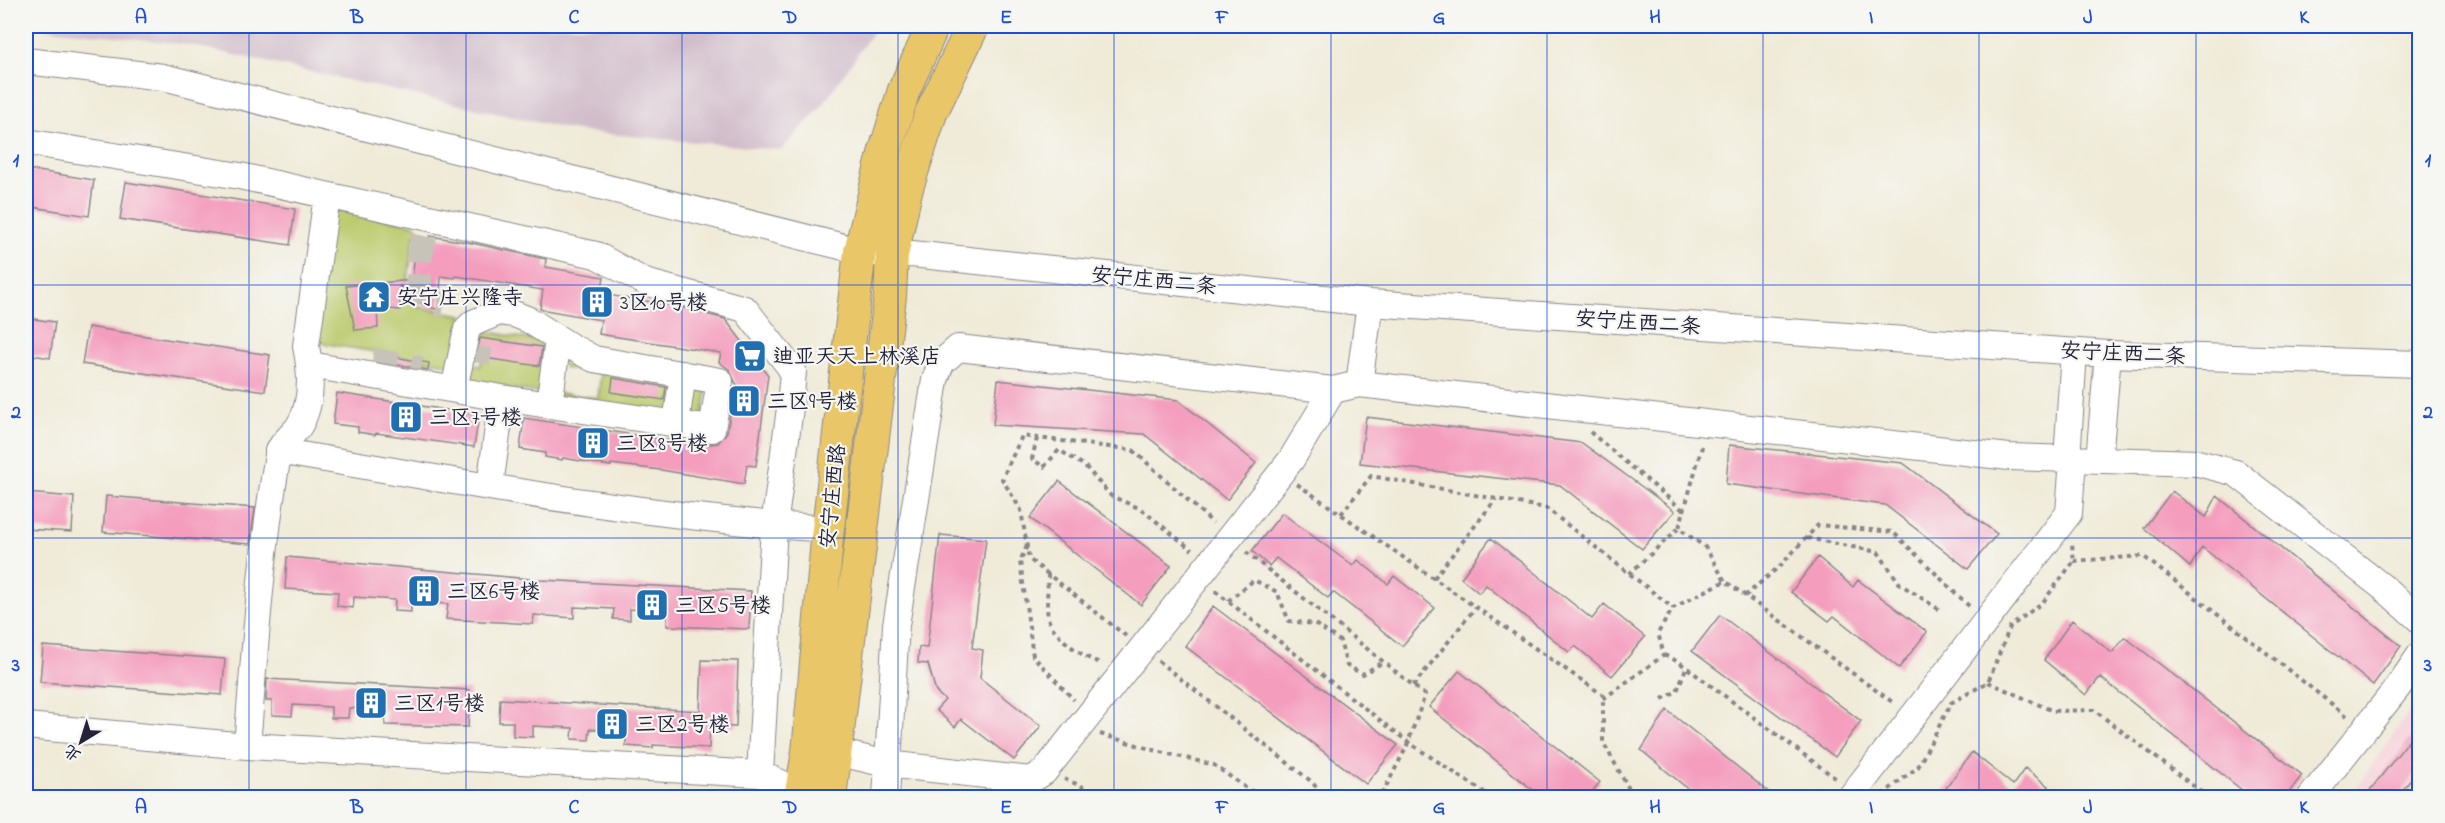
<svg xmlns="http://www.w3.org/2000/svg" width="2445" height="823" viewBox="0 0 2445 823" font-family="'Indie Flower','LXGW WenKai TC',sans-serif">
	<style>
		.built { fill: #f6cfd8 }
		.industrial { fill: #d1bdca }
		.green { fill: #bccb6e; stroke: #6f7654; stroke-width: 1.5 }
		.building { fill: #f49dbd }
		.lines { fill: none; stroke-linecap: round; stroke-linejoin: round }
		.minor-tunnel { stroke: #c7c3b9; stroke-width: 26; stroke-dasharray: 26 13; stroke-linecap: butt }
		.minor-casing { stroke: #89868a; stroke-width: 28 }
		.major-casing { stroke: #89868a; stroke-width: 34 }
		.path { stroke: #89868a; stroke-width: 4; stroke-dasharray: 4.5 4.5; stroke-linecap: butt }
		.minor { stroke: #fff; stroke-width: 26 }
		.major { stroke: #e9c769; stroke-width: 32 }
		.grid { fill: none; stroke: #1d4ed8; stroke-width: 1.5; stroke-opacity: 0.55 }
		.labels { text-anchor: middle; stroke-width: 4.5; stroke-linejoin: round; paint-order: stroke }
		.street-label { font-size: 21px; fill: #22223b; stroke: #f6f6f2 }
		.poi-label { font-size: 21px; fill: #22223b; stroke: #f6f6f2; text-anchor: start }
		.neatline { fill: none; stroke: #1d4ed8; stroke-width: 2 }
		.grid-label { font-size: 20px; text-anchor: middle; font-weight: bold; fill: #1d4ed8 }
	</style>
	<rect width="100%" height="100%" fill="#f6f6f2"/>
	<filter id="ink" filterUnits="userSpaceOnUse"><feTurbulence type="fractalNoise" baseFrequency=".0167" numOctaves="2"/><feDisplacementMap in="SourceGraphic" scale="12" xChannelSelector="R" yChannelSelector="G"/><feConvolveMatrix kernelMatrix="1 2 1 2 8 2 1 2 1" color-interpolation-filters="sRGB"/></filter>
	<filter id="wash" filterUnits="userSpaceOnUse"><feTurbulence type="fractalNoise" baseFrequency=".008" numOctaves="4" result="noise"/><feDisplacementMap in="SourceGraphic" scale="24" xChannelSelector="R" yChannelSelector="G"/><feGaussianBlur stdDeviation="1.35" result="paint"/><feColorMatrix in="noise" values="0 0 0 0 0 0 0 0 0 0 0 0 0 0 0 0 0 1.4 0 .05"/><feComposite in="paint" operator="in"/></filter>
	<g filter="url(#wash)">
		<rect width="100%" height="100%" fill="#f0ebd8"/>
		<path class="built" d="M2419,698v99h-69z"/>
		<path class="industrial" d="M26,26h851l-56,81 -40,43 -205,-19 -386,-86z"/>
		<path class="green" d="M331,208l85,17 3,6 -1,5h-4l-8,58 12,13 44,8 -9,50 -144,-24z
			M471,329l86,15 -7,50 -81,-11 -1,-19 13,2 1,-7 -13,-2z
			M561,356l120,21 -7,36 -117,-14 1,-6 40,5 3,-25 -36,-5z
			M688,388l19,3 -5,29 -17,-3z"/>
		<g id="blocks">
			<path class="building" d="M26,169l68,11 -5,36 -63,-10z
				M126,182l169,27 -5,36 -170,-26z
				M430,236l42,7 74,16 -1,8 59,10 -3,17 75,12 49,13 43,56 -12,91 -9,-1 -3,19 -83,-14 -50,-6v2l-48,-8 -1,2 -17,-3v-4l-25,-4 4,-31 156,24 1,-2 29,4 8,-1 9,-11 6,-36 15,3 -13,-17 -5,-12 -11,-8 2,-9 -122,-19 2,-14 -61,-11 3,-19 -87,-14 -1,2 -14,-2 -2,34 -15,-5 -24,-19v24l-23,-2 1,20 -23,2 -9,-44 66,-6 5,-43 12,2z
				M26,318l29,4 -5,36 -24,-4z
				M88,327l182,28 -5,36 -183,-27z
				M480,338l62,9 -3,19 -55,-8v-3l-7,-1z
				M378,354l51,9 -1,7 -51,-9z
				M613,378l53,9 -2,13 -53,-8z
				M998,380l180,20 78,63 -29,37 -83,-66 -151,-9z
				M337,393l142,22 -5,32 -98,-14 -1,2 -17,-3v-5l-25,-3z
				M1366,417l216,26 93,68 -33,38 -82,-64 -200,-22z
				M1729,445l174,18 94,71 -29,35 -83,-64 -159,-21z
				M1059,481l112,85 -30,39 -111,-87z
				M2172,491l34,26 11,-21 184,150 -28,39 -171,-138 -12,20 -46,-39z
				M26,493l48,4 -2,35 -46,-3z
				M106,496l149,12 -5,36 -147,-12z
				M1282,513l71,53 5,-6 30,24 6,-8 41,32 -33,38 -69,-54 -5,6 -52,-40 -7,8 -17,-15z
				M940,535l46,4 -14,109 11,2 -3,28 61,48 -27,34 -53,-41 -6,8 -19,-17 9,-10 -9,-8 -8,-28 -10,-1 1,-16 8,1z
				M1491,538l101,81 12,-15 41,33 -33,39 -37,-30 -6,6 -83,-67 -7,8 -18,-15z
				M287,557l254,23 210,11 -2,38 -82,-3v-14l-37,-3v11l-17,-1 1,-10 -40,-2v11l-40,-3 -1,9 -87,-5 2,-15 -37,-2v10l-17,-1 1,-11 -41,-3 -1,11 -16,-2 1,-14 -53,-3z
				M1818,557l35,30 5,-7 69,52 -28,36 -65,-52 -5,5 -38,-29z
				M1213,606l185,139 -32,39 -181,-138z
				M1720,615l141,106 -26,36 -143,-106z
				M2072,620l40,33 13,-16 177,138 -17,23h-33l-152,-121 -14,18 -42,-35z
				M43,646l182,13 -3,36 -182,-13z
				M702,660l36,1 -2,66 -26,-1 -1,22 -56,-3v3l-27,-2v-15l-36,-2 -1,11 -17,-1 1,-11 -40,-2v11l-20,-1v-14h-14l1,-23 200,12z
				M1459,671l141,111 -13,16h-44l-114,-91z
				M267,679l203,11 -2,37 -83,-2 1,-15 -37,-2 -1,10h-17v-11l-38,-2 -1,11 -20,-1v-14h-6z
				M1667,710l109,88h-77l-58,-48z
				M2410,739l10,8v20l-23,31h-33z
				M1972,752l41,33 12,-17 38,30h-112l-7,-7z"/>
		</g>
	</g>
	<g filter="url(#ink)">
		<use href="#blocks" fill-opacity="0" stroke="#89868a" stroke-width="1.5"/>
		<g class="lines">
			<path class="minor-tunnel" d="M424,236l-5,22v31l12,14 13,2
				M372,361l49,8
				M477,362l3,-16"/>
			<g class="minor-casing">
				<path id="minor" d="M26,61l137,16 697,174 32,4 20,-1 458,49 738,51 312,10
					M26,142l214,34 356,79 49,27 100,27 48,62 -3,37 -16,118 -14,248
					M310,365l192,33
					M1359,384l11,-81
					M454,389l13,-60 6,-6 26,-11 15,2 15,6 41,26 24,13 126,22 -8,48 -210,-31 -12,88
					M549,405l9,-66
					M676,423l7,-49
					M278,451c182,31 365,66 550,78
					M2067,459l7,-107
					M2099,460l9,-106
					M26,726l221,20 513,28 41,18
					M247,746c8,-97 14,-195 31,-291 2,-12 15,-20 21,-29 15,-24 12,-55 7,-80l21,-150
					M817,752h19l51,12 144,16 13,-8 247,-312 42,-70
					M886,798l10,-173 39,-245 6,-17 17,-15 375,42 26,-6 650,73 189,6 38,10 149,116 35,31
					M1850,798l219,-285 4,-54
					M2310,798l88,-111 22,-32"/>
			</g>
			<g class="major-casing">
				<path id="major" d="M800,798l8,-46 20,-223 32,-278 24,-97 20,-64 29,-64
					M830,798l60,-502 2,-41 14,-64 25,-78 42,-87"/>
			</g>
			<path class="path" d="M1590,432l94,79 -5,17 26,19 20,34
				M1037,438l-5,21 12,8 15,-17 26,16 26,30 30,13 51,41
				M1297,484l306,211v47l31,56
				M1684,511l19,-68
				M1341,514l30,-38 175,32 127,100
				M1807,538l71,14 22,32 40,26
				M1027,546l-7,15 13,95 41,44
				M1246,552l179,143 -19,53 -26,50
				M2074,561l69,-5 204,160
				M1048,574c0,14 -2,30 0,44 4,17 37,42 54,45
				M1629,574l50,-46
				M1434,578l62,-79
				M1215,591l193,151 85,56
				M1745,596l36,-31 37,-40 75,7 77,75
				M1228,601l26,-21 23,12 12,29 26,3 25,17 7,25 16,8 20,-12
				M1126,636l-97,-77 -8,-49 -19,-31 20,-43 111,14 80,73
				M1664,655l15,7 159,118
				M1158,661l154,121 13,16
				M1988,682l65,29 41,-1 115,88
				M1413,686l63,-79
				M1603,699l61,-44 -6,-22 15,-25 52,-27 170,123
				M1662,699l15,-8 9,-23
				M1100,734l57,17 57,14 32,23 20,10
				M1064,779l18,7 3,12
				M1882,795l36,-28 33,-64 37,-21 22,-55 33,-25 31,-41 -2,-17"/>
			<use href="#minor" class="minor"/>
			<use href="#major" class="major"/>
		</g>
	</g>
	<path class="grid" d="M249,26v772M466,26v772M682,26v772M898,26v772M1114,26v772M1331,26v772M1547,26v772M1763,26v772M1979,26v772M2196,26v772M26,285h2394M26,538h2394"/>
	<defs>
		<g id="temple-square" transform="scale(1.725)"><rect x="-9" y="-9" width="18" height="18" rx="4" fill="#1f6fb2" stroke="#f6f6f2"/><path d="M0-6L5-2H3V0L6.5 2.5H4V6H1.5V3h-3V6H-4V2.5H-6.5L-3 0V-2H-5Z" fill="#fff"/></g>
		<g id="building-square" transform="scale(1.725)"><rect x="-9" y="-9" width="18" height="18" rx="4" fill="#1f6fb2" stroke="#f6f6f2"/><path d="M-4-6H4V6H1V3H-1V6H-4ZM-2.5-4.3h1.7v1.8h-1.7ZM.8-4.3h1.7v1.8H.8ZM-2.5-1h1.7V.8h-1.7ZM.8-1h1.7V.8H.8Z" fill="#fff"/></g>
		<g id="supermarket-square" transform="scale(1.725)"><rect x="-9" y="-9" width="18" height="18" rx="4" fill="#1f6fb2" stroke="#f6f6f2"/><path d="M-6-5.5h2.5l.6 2H6L4.5 2H-2.5L-4.4-4H-6ZM-1.5 3.2a1.3 1.3 0 1 0 .1 0ZM3 3.2a1.3 1.3 0 1 0 .1 0Z" fill="#fff"/></g>
	</defs>
	<g fill-rule="evenodd">
		<use href="#temple-square" x="374" y="297"/>
		<use href="#building-square" x="597" y="302"/>
		<use href="#supermarket-square" x="750" y="356"/>
		<use href="#building-square" x="744" y="401"/>
		<use href="#building-square" x="406" y="417"/>
		<use href="#building-square" x="593" y="443"/>
		<use href="#building-square" x="424" y="591"/>
		<use href="#building-square" x="652" y="605"/>
		<use href="#building-square" x="371" y="703"/>
		<use href="#building-square" x="612" y="724"/>
	</g>
	<g class="labels">
		<g class="street-label">
			<text transform="translate(1154 280) rotate(6)" y="7">安宁庄西二条</text>
			<text transform="translate(1638 322) rotate(4)" y="7">安宁庄西二条</text>
			<text transform="translate(2123 353) rotate(3)" y="7">安宁庄西二条</text>
			<text transform="translate(832 496) rotate(-84)" y="7">安宁庄西路</text>
		</g>
		<g class="poi-label">
			<text x="397" y="304">安宁庄兴隆寺</text>
			<text x="620" y="309">3区10号楼</text>
			<text x="773" y="363">迪亚天天上林溪店</text>
			<text x="767" y="408">三区9号楼</text>
			<text x="429" y="424">三区7号楼</text>
			<text x="616" y="450">三区8号楼</text>
			<text x="447" y="598">三区6号楼</text>
			<text x="675" y="612">三区5号楼</text>
			<text x="394" y="710">三区1号楼</text>
			<text x="635" y="731">三区2号楼</text>
		</g>
	</g>
	<rect width="2445" height="823" fill="none" stroke="#f6f6f2" stroke-width="66"/>
	<g transform="translate(81 742) rotate(218)" stroke="#f6f6f2" stroke-width="4.5" paint-order="stroke">
	<path d="M0-4.5L10 22L0 15L-10 22Z" fill="#22223b"/>
	<text y="-9" font-size="16" font-weight="bold" text-anchor="middle" fill="#22223b">北</text>
	</g>
	<rect x="33" y="33" width="2379" height="757" class="neatline"/>
	<g class="grid-label">
		<text x="141" y="23">A</text>
		<text x="357" y="23">B</text>
		<text x="574" y="23">C</text>
		<text x="790" y="23">D</text>
		<text x="1006" y="23">E</text>
		<text x="1222" y="23">F</text>
		<text x="1439" y="23">G</text>
		<text x="1655" y="23">H</text>
		<text x="1871" y="23">I</text>
		<text x="2088" y="23">J</text>
		<text x="2304" y="23">K</text>
		<text x="16" y="166">1</text>
		<text x="2428" y="166">1</text>
		<text x="16" y="418">2</text>
		<text x="2428" y="418">2</text>
		<text x="16" y="671">3</text>
		<text x="2428" y="671">3</text>
		<text x="141" y="813">A</text>
		<text x="357" y="813">B</text>
		<text x="574" y="813">C</text>
		<text x="790" y="813">D</text>
		<text x="1006" y="813">E</text>
		<text x="1222" y="813">F</text>
		<text x="1439" y="813">G</text>
		<text x="1655" y="813">H</text>
		<text x="1871" y="813">I</text>
		<text x="2088" y="813">J</text>
		<text x="2304" y="813">K</text>
	</g>
</svg>
